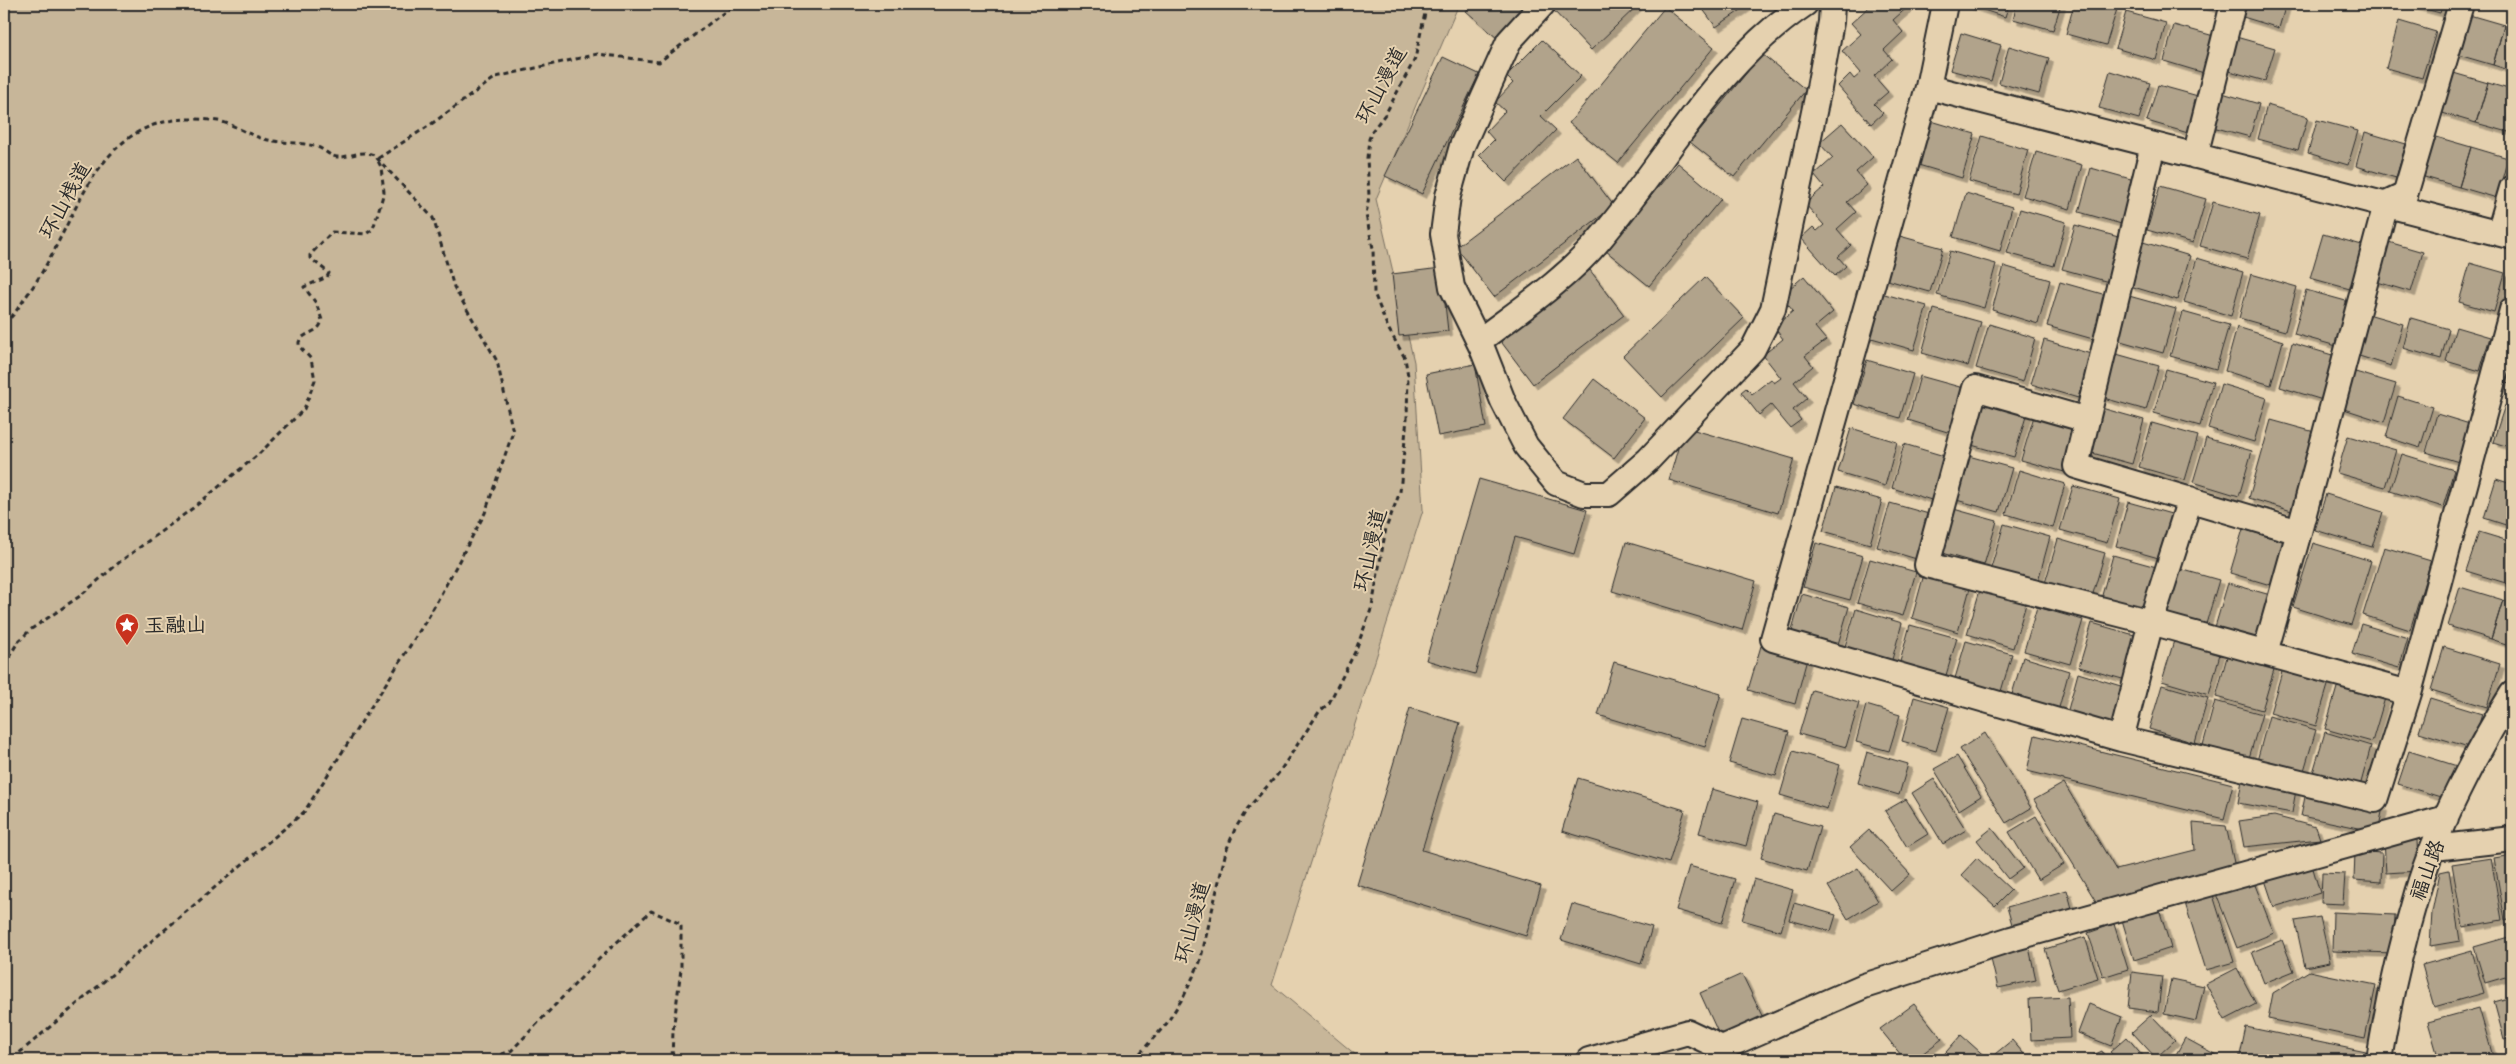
<svg xmlns="http://www.w3.org/2000/svg" width="2516" height="1064" viewBox="0 0 2516 1064" font-family="Caveat,'LXGW WenKai TC',sans-serif">
	<style>
		.green { fill: #c7b699; stroke: #797062 }
		.building { fill: #b1a38b; stroke: #2b2b2b; filter: url(#shadow) }
		.lines { fill: none; stroke-linecap: round; stroke-linejoin: round }
		.minor-casing { stroke: #2b2b2b; stroke-width: 28 }
		.path { stroke: #2b2b2b; stroke-width: 3; stroke-dasharray: 5 4; stroke-linecap: butt }
		.minor { stroke: #e5d1af; stroke-width: 24 }
		.labels { text-anchor: middle; stroke-width: 4; stroke-linejoin: round; paint-order: stroke }
		.street-label { font-size: 21px; fill: #2b2b2b; stroke: #e5d1af }
		.poi-label { font-size: 21px; fill: #2b2b2b; stroke: #e5d1af; text-anchor: start }
	</style>
	<defs>
		<filter id="shadow"><feDropShadow dx="4.5" dy="4.5" stdDeviation="0" flood-color="#0004"/></filter>
	</defs>
	<rect width="100%" height="100%" fill="#e5d1af"/>
	<filter id="ink" filterUnits="userSpaceOnUse"><feTurbulence type="fractalNoise" baseFrequency=".02" numOctaves="2"/><feDisplacementMap in="SourceGraphic" scale="10" xChannelSelector="R" yChannelSelector="G"/><feConvolveMatrix kernelMatrix="1 2 1 2 8 2 1 2 1" color-interpolation-filters="sRGB"/></filter>
	<g filter="url(#ink)">
		<path class="green" d="M4,4h1455l-83,195 38,163 9,148 -151,475 90,75h-1358z"/>
		<path class="building" d="M1472,4h56l-30,35 -32,-28z
			M1558,4h81l-48,46 -39,-41z
			M1699,4h51l-34,23z
			M1868,4l42,1 -17,15 10,12 -19,18 8,9 -18,17 14,16 -14,12 9,9 -12,11 -33,-38 12,-12 4,5 7,-6 -19,-22 19,-17 -10,-11 19,-17z
			M1965,4h44l-4,13z
			M2017,4h44l-8,26 -40,-11z
			M2074,4h25l18,5 -11,36 -40,-11z
			M2196,4h24l-1,6z
			M2247,4h39l-7,24 -36,-11z
			M2407,4h36l-3,9z
			M1665,7l49,40 -96,116 -49,-40z
			M2126,12l40,11 -10,37 -41,-12z
			M2466,14l38,11 -11,40 -38,-11z
			M2399,21l37,11 -14,46 -36,-10z
			M2174,25l40,11 -10,37 -40,-12z
			M2504,25l8,2v44l-19,-6z
			M1961,33l40,12 -10,36 -41,-11z
			M2236,37l39,11 -10,33 -39,-11z
			M1542,40l39,36 -40,40 15,14 -50,52 -27,-27 15,-15 -8,-9 19,-20 -10,-9 18,-19 -7,-7z
			M2009,46l40,12 -10,36 -40,-11z
			M1762,54l44,36 -72,87 -44,-35z
			M1443,57l36,17 -57,120 -37,-18z
			M2110,71l40,12 -11,36 -40,-11z
			M2450,72l38,11 -12,40 -37,-11z
			M2488,83l24,7v43l-36,-10z
			M2158,85l40,11 -10,37 -41,-12z
			M2219,92l40,12 -9,33 -41,-11z
			M2267,105l41,12 -10,33 -40,-11z
			M1928,120l47,14 -13,44 -47,-14z
			M2317,120l41,11 -10,34 -40,-12z
			M1842,123l31,34 -17,15 11,13 -20,17 9,10 -19,17 14,16 -13,12 8,9 -11,10 -34,-38 12,-11 4,4 7,-6 -19,-21 19,-17 -10,-12 19,-17 -14,-15z
			M2365,132l41,12 -10,34 -40,-12z
			M1982,136l46,14 -12,44 -47,-13z
			M2433,136l38,11 -12,40 -38,-11z
			M2471,147l37,11 -11,40 -38,-11z
			M2036,152l46,13 -12,44 -47,-13z
			M1576,156l38,50 -120,91 -38,-50z
			M1678,163l43,36 -72,87 -43,-35z
			M2091,168l47,13 -13,44 -46,-13z
			M2160,186l46,13 -13,44 -46,-13z
			M1966,193l46,14 -12,44 -47,-14z
			M2213,202l47,13 -13,44 -47,-13z
			M2020,209l46,13 -12,44 -47,-13z
			M2075,225l47,13 -13,44 -47,-13z
			M2323,234l46,13 -12,44 -47,-13z
			M1896,235l47,13 -13,44 -46,-13z
			M2385,241l38,11 -12,40 -37,-11z
			M2143,242l47,14 -13,44 -47,-14z
			M1950,251l46,13 -12,44 -47,-13z
			M2197,258l46,14 -12,44 -47,-14z
			M2470,263l35,10 -11,39 -35,-10z
			M2004,266l46,14 -12,44 -46,-14z
			M1441,268l7,63 -49,5 -7,-62z
			M1590,270l34,45 -91,69 -34,-45z
			M2251,274l46,13 -12,44 -46,-13z
			M1804,276l29,36 -18,15 11,13 -21,16 8,10 -19,16 13,16 -14,12 8,10 -11,8 -19,-23 -12,10 -18,-23 5,-4 6,6 19,-15 3,4 7,-5 -18,-23 20,-16 -9,-12 19,-16 -12,-15z
			M1705,277l39,41 -82,79 -39,-41z
			M2060,282l46,13 -13,44 -46,-13z
			M2306,290l47,13 -13,44 -46,-13z
			M1881,293l46,13 -13,44 -46,-13z
			M2129,296l47,13 -13,44 -46,-13z
			M1934,309l47,13 -13,44 -46,-13z
			M2183,312l46,13 -13,44 -46,-13z
			M2368,314l35,10 -12,42 -35,-11z
			M2411,318l38,11 -8,30 -38,-11z
			M1989,324l46,14 -12,44 -47,-14z
			M2237,327l46,14 -12,44 -46,-14z
			M2456,327l34,10 -10,34 -34,-10z
			M2044,340l47,14 -13,44 -47,-14z
			M2292,343l47,14 -13,44 -46,-14z
			M2512,350v35l-9,-3z
			M2113,353l46,13 -13,44 -46,-13z
			M1867,360l46,14 -13,44 -46,-14z
			M1475,364l11,63 -48,9 -12,-62z
			M2166,369l47,13 -13,44 -46,-13z
			M2352,371l44,13 -12,38 -43,-14z
			M1920,376l47,13 -13,45 -46,-14z
			M1594,379l51,39 -31,40 -51,-39z
			M2221,384l46,14 -13,44 -46,-14z
			M2398,396l35,11 -13,41 -34,-11z
			M1980,400l47,13 -13,44 -46,-13z
			M2505,405l7,2v41l-19,-6z
			M2098,407l46,13 -12,44 -47,-13z
			M2437,414l36,11 -11,38 -36,-11z
			M2034,416l46,13 -12,44 -47,-13z
			M2271,420l47,13 -23,79 -46,-14z
			M2152,423l46,13 -13,44 -46,-13z
			M1684,427l110,32 -16,54 -109,-33z
			M1851,428l46,14 -12,44 -47,-14z
			M2348,436l48,14 -11,37 -48,-14z
			M2206,438l46,13 -13,45 -46,-14z
			M1904,444l47,14 -13,44 -46,-14z
			M2402,454l52,16 -11,37 -53,-16z
			M1965,455l47,13 -13,44 -46,-13z
			M2019,470l46,14 -12,44 -47,-14z
			M1479,479l108,31 -13,44 -59,-17 -40,137 -49,-14z
			M2496,479l16,5v43l-28,-9z
			M2073,486l47,13 -13,44 -47,-13z
			M1836,487l46,13 -12,44 -47,-13z
			M2326,494l57,18 -11,35 -57,-17z
			M2128,502l47,13 -13,44 -46,-13z
			M1890,503l46,13 -13,45 -46,-14z
			M1950,508l47,13 -13,44 -46,-13z
			M2004,524l46,13 -12,44 -47,-13z
			M2243,529l46,14 -12,44 -47,-14z
			M2479,532l33,10v33l-3,9 -43,-13z
			M2058,539l47,14 -13,44 -47,-14z
			M1626,542l130,39 -14,49 -130,-39z
			M1816,543l47,13 -13,44 -47,-13z
			M2313,543l58,18 -20,64 -58,-18z
			M2384,547l47,14 -21,69 -47,-15z
			M2113,555l47,13 -13,45 -46,-14z
			M1870,559l46,13 -13,44 -46,-13z
			M2173,567l46,13 -13,44 -46,-13z
			M1924,574l46,14 -12,44 -46,-14z
			M2228,583l46,13 -12,44 -47,-13z
			M2460,587l43,13 -12,39 -43,-13z
			M1980,590l46,14 -13,44 -46,-14z
			M1802,594l47,13 -13,44 -46,-13z
			M2503,600l9,3v43l-21,-7z
			M2037,607l46,13 -13,44 -46,-13z
			M1856,609l46,14 -12,44 -47,-14z
			M2092,623l46,13 -12,44 -47,-13z
			M2361,624l47,14 -9,30 -47,-14z
			M1910,625l47,13 -13,44 -46,-13z
			M2175,637l46,13 -12,45 -47,-14z
			M1966,641l46,13 -13,44 -46,-13z
			M1761,646l46,13 -12,45 -47,-14z
			M2444,647l56,17 -13,43 -56,-17z
			M2228,653l47,13 -13,44 -46,-13z
			M2023,657l46,14 -12,44 -47,-14z
			M1614,662l107,32 -16,53 -107,-32z
			M2283,668l46,14 -13,44 -46,-13z
			M2078,673l46,14 -12,44 -46,-14z
			M2338,684l47,14 -13,44 -47,-13z
			M2162,685l46,13 -13,45 -46,-14z
			M1812,690l47,13 -13,44 -47,-13z
			M1914,697l35,10 -13,44 -34,-10z
			M2430,698l52,16 -10,34 -53,-16z
			M2215,701l47,13 -13,44 -46,-13z
			M1866,705l34,10 -11,36 -33,-9z
			M1410,708l50,15 -38,127 119,36 -15,50 -169,-51z
			M2269,716l47,14 -13,44 -46,-13z
			M1742,719l47,13 -13,44 -47,-13z
			M2325,732l46,14 -12,44 -47,-14z
			M1985,733l46,75 -25,15 -46,-74z
			M2035,735l198,49 -9,35 -197,-48z
			M1793,751l47,14 -13,44 -47,-14z
			M2409,751l48,15 -10,33 -49,-15z
			M1867,752l41,12 -9,31 -41,-12z
			M1957,756l24,40 -22,14 -25,-41z
			M1578,778l107,32 -16,53 -107,-32z
			M1934,779l32,51 -23,14 -31,-51z
			M2242,780l54,10 -4,23 -54,-10z
			M2064,783l52,87 79,-20 -2,-27 33,3 10,46 -136,36 -66,-108z
			M1712,789l46,13 -12,44 -47,-13z
			M2306,792l77,15 -5,25 -77,-16z
			M1906,799l22,35 -21,13 -22,-36z
			M1774,814l46,13 -13,44 -46,-13z
			M2036,816l28,48 -26,16 -29,-48z
			M2274,816l42,11 4,12 -76,8 -5,-26z
			M1992,828l31,40 -15,11 -31,-39z
			M1869,830l41,44 -19,17 -41,-44z
			M2417,839l1,32 -32,2 -2,-32z
			M2355,851l27,2 -1,29 -27,-2z
			M2512,855v64l-7,2 -11,-63z
			M1977,858l34,32 -16,16 -34,-31z
			M2491,858l11,62 -39,7 -11,-63z
			M2312,865l8,28 -46,14 -9,-27z
			M1689,866l46,13 -13,44 -46,-13z
			M1858,868l20,33 -30,18 -20,-33z
			M2449,870l11,71 -30,5 2,-34 8,-40z
			M2322,873l23,1 -2,30 -22,-1z
			M1754,879l39,11 -12,41 -39,-11z
			M2253,880l21,53 -37,15 -21,-54z
			M2067,890l6,22 -60,16 -6,-21z
			M2212,892l22,70 -28,8 -22,-70z
			M1794,903l42,12 -5,16 -42,-11z
			M1572,904l80,23 -11,37 -80,-24z
			M2159,909l12,39 -37,12 -12,-40z
			M2333,912l62,3 -1,38 -62,-2z
			M2320,917l10,45 -25,5 -10,-46z
			M2114,924l14,45 -25,8 -15,-44z
			M2512,936v39l-27,8 -11,-36z
			M2085,937l13,41 -40,12 -13,-41z
			M2282,940l12,31 -30,12 -12,-31z
			M2029,947l7,33 -38,8 -8,-33z
			M2472,951l12,42 -50,14 -12,-42z
			M2237,968l19,36 -31,16 -19,-36z
			M2309,971l67,14 -11,54 -97,-20 5,-26z
			M2132,972l30,4 -4,36 -30,-4z
			M1742,974l22,46 -43,19 -21,-46z
			M2171,979l33,7 -8,35 -32,-7z
			M2068,997l2,41 -39,2 -2,-41z
			M2512,997v40l-8,2 -10,-37z
			M1914,1004l28,35 -28,21h-9l-25,-31z
			M2089,1004l33,13 -11,29 -33,-13z
			M2479,1008l15,52h-55l-11,-38z
			M2151,1015l24,25 -19,18 -24,-26z
			M2246,1027l120,25 -2,8h-125z
			M1961,1035l28,25h-50z
			M2127,1037l17,20 -4,3h-22l-8,-8z
			M2185,1038l35,19 -2,3h-45z
			M2012,1040l17,20h-29l-5,-6z
			M2102,1051l4,9h-23z"/>
		<g class="lines">
			<g class="minor-casing">
				<path id="minor" d="M1543,4l-34,37 -47,105 -14,50 -5,38 9,53 30,61 21,53 23,45 30,37 28,11h25l39,-34 105,-111 20,-40 46,-221 12,-66 1,-18
					M1945,4l-17,83 -155,552 348,100 254,61 34,-107 103,-383
					M1928,87l584,150
					M2153,145l-77,321 223,66
					M2195,156l38,-152
					M2386,204l19,-9 56,-191
					M2499,233l13,-45
					M1479,341c41,-31 88,-62 121,-102 68,-80 116,-175 205,-235
					M2087,420l-112,-32 -48,177 224,57 258,71
					M2265,653l34,-121 87,-328
					M2121,739l30,-117 39,-123
					M2434,848l78,-9
					M1589,1060l99,-28 34,16 142,-62 147,-47 435,-121
					M2379,1060c9,-56 22,-113 38,-167 19,-65 59,-141 95,-199"/>
			</g>
			<path class="path" d="M4,324c10,-8 18,-22 26,-33 53,-76 65,-189 188,-170 16,3 30,14 46,18 17,5 36,2 53,8 7,2 12,9 20,10 13,1 24,-8 37,-2l59,63 21,69 43,74 16,71 -28,81 -56,103 -125,196 -293,248
				M4,665l14,-23 12,-12 50,-34 41,-35 72,-53 67,-55 44,-44 11,-29 -4,-21 -12,-13v-4c5,-11 21,-8 23,-22l-6,-17 -12,-16 23,-10 2,-4 -19,-15v-3l22,-23 34,2 7,-5 11,-37 -3,-25 -4,-8 53,-34 66,-48 102,-23 61,8 76,-58
				M484,1060l27,-9 92,-96 48,-44 30,13v45l-8,62 -1,29
				M1134,1060l33,-37 17,-27 16,-34 26,-111 9,-22 13,-21 30,-34 41,-62 10,-9 26,-51 17,-45 14,-79 14,-36 7,-74 1,-42 -3,-18 -17,-30 -14,-35 -1,-45 -7,-33 3,-19 -2,-38 2,-19 3,-8 14,-18 29,-54 12,-55"/>
			<use href="#minor" class="minor"/>
		</g>
	</g>
	<defs>
		<g id="sight-pin" transform="scale(1.25)"><path d="M0 17L-7.5 6A9.5 9.5 0 1 1 7.5 6Z" fill="#c8321e" stroke="#e5d1af"/><path d="M0-6L1.8-2.2L6-1.7L2.9 1.2L3.7 5.4L0 3.3L-3.7 5.4L-2.9 1.2L-6-1.7L-1.8-2.2Z" fill="#fff"/></g>
	</defs>
	<g fill-rule="evenodd">
		<use href="#sight-pin" x="127" y="625"/>
	</g>
	<g class="labels">
		<g class="street-label">
			<text transform="translate(1381 85) rotate(-62)" y="7">环山漫道</text>
			<text transform="translate(65 200) rotate(-61)" y="7">环山栈道</text>
			<text transform="translate(1370 550) rotate(-77)" y="7">环山漫道</text>
			<text transform="translate(2427 870) rotate(-70)" y="7">福山路</text>
			<text transform="translate(1192 922) rotate(-75)" y="7">环山漫道</text>
		</g>
		<g class="poi-label">
			<text x="144" y="632">玉融山</text>
		</g>
	</g>
	<rect width="2516" height="1064" fill="none" stroke="#e5d1af" stroke-width="20"/>
	<rect x="10" y="10" width="2496" height="1044" fill="none" stroke="#2b2b2b" stroke-width="2" filter="url(#ink)"/>
</svg>
